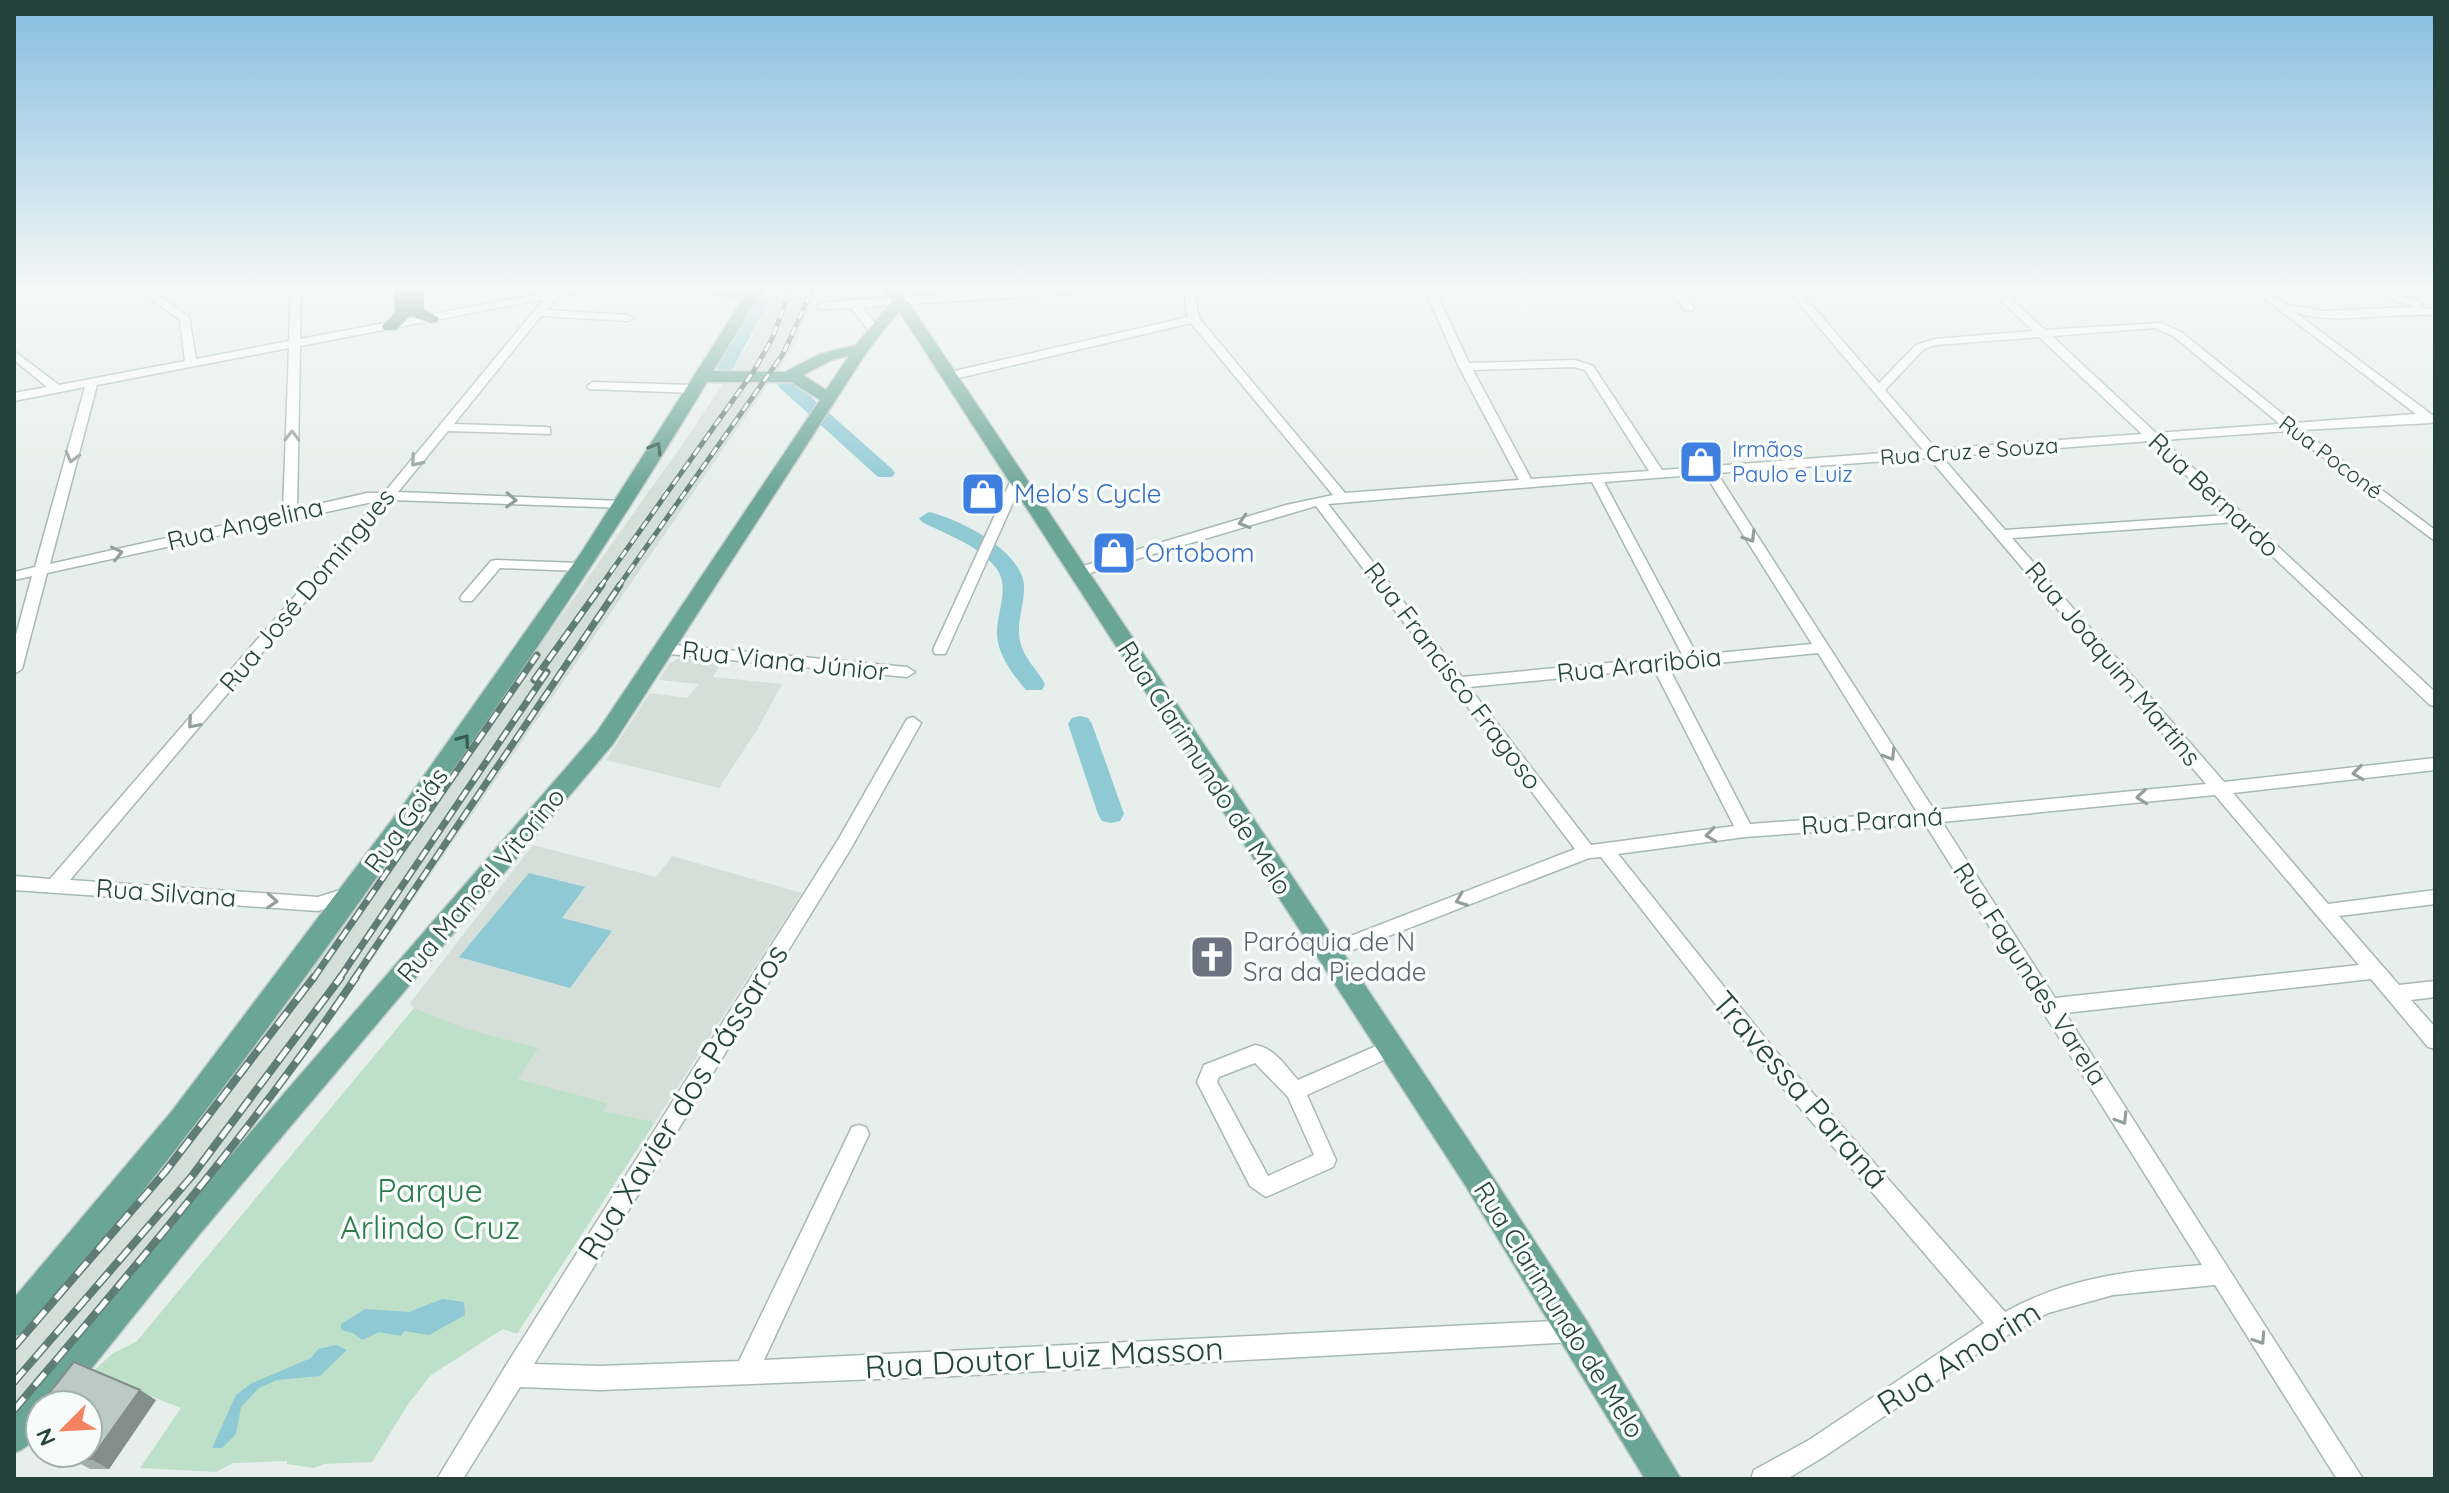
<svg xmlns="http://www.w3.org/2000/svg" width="2449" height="1493" viewBox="0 0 2449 1493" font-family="Quicksand,sans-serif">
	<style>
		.built { fill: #d4dfda }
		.green { fill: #bfe0c8 }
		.water { fill: #8ec9d4 }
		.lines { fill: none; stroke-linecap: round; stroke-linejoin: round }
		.river { fill: #8ec9d4; fill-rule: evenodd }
		.minor-casing { stroke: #a8b8b2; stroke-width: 3 }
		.major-casing { stroke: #c2cac8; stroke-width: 3 }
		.highway-casing { stroke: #c2cac8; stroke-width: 3 }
		.minor { fill: #fff; fill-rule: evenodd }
		.major { fill: #6aa596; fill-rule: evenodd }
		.highway { fill: #2f6f62; fill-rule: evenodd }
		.rail-far2-casing { stroke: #5f7d75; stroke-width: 5 }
		.rail-far1-casing { stroke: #5f7d75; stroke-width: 7 }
		.rail-casing { stroke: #5f7d75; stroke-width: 8 }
		.rail-far2 { stroke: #f7fbf9; stroke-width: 3; stroke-dasharray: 9; stroke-linecap: butt }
		.rail-far1 { stroke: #f7fbf9; stroke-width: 4; stroke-dasharray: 12; stroke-linecap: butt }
		.rail { stroke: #f7fbf9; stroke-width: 5; stroke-dasharray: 16; stroke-linecap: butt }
		.wall { fill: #a1aea9 }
		.shaded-wall { fill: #838d89 }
		.building { fill: #bbcac4; stroke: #838d89; stroke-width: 2 }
		.oneway { stroke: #92a09c }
		.oneway2 { stroke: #365b51 }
		.labels { text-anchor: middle; stroke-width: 7; stroke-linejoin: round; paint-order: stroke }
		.far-shop-label { font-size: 22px; fill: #366cbe; stroke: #f7fbf9; text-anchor: start }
		.far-street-label { font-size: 22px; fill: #24423a; stroke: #f7fbf9 }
		.shop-label { font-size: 26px; fill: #366cbe; stroke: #f7fbf9; text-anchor: start }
		.street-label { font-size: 26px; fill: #24423a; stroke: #f7fbf9 }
		.worship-label { font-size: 26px; fill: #5b616d; stroke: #f7fbf9; text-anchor: start }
		.near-street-label { font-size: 32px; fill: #24423a; stroke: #f7fbf9 }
		.near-park-label { font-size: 32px; fill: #2d7a4b; stroke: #f7fbf9 }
	</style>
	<rect width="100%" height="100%" fill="#e6efeb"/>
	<path class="built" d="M775,288h43l-24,58 -431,627 -155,219 -194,226v-79l77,-84 165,-207 437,-619 55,-84z
		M679,658l43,3 -9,16 69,7 -25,46 -38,58 -113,-28 44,-67 37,5 12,-14 -40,-4 11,-17z
		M533,845l123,32 16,-21 130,37 -147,229 -53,-11 5,-8 -90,-24 20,-31 -71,-19 -52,-21 -4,-5z"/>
	<path class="green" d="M414,1008l53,21 71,19 -20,31 90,24 -5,8 52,11 -138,212 -14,-5 -72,46 -22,28 -37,59 -47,2 -12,4 -26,-4v-3l-54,2 -17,9 -76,-4 41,-60 -90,-35 21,-19 25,-13z"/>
	<path class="water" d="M529,873l56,14 -23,31 50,13 -42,57 -111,-31z
		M442,1299l22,3 1,13 -36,20 -25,-4 -3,5 -22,-4 -17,8 -9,-7 -12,-3v-6l24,-15 44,3z
		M336,1345l11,5 -27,26 -43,4 -18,8 -18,19 -5,27 -14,14h-10l24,-53 14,-11 61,-26 7,-9z"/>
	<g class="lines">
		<path class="river" d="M696,288h30l41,10 2,3 -38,71 -6,1 -9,-5 35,-64 -53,-13z
			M786,379l6,1 100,89 3,4 -3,4h-14l-98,-89 -3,-4 3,-4z
			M929,512c30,7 92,38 95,73 1,19 -8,37 -4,56 4,18 17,28 25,43l-3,6h-16c-13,-15 -28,-35 -29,-55 -1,-22 14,-48 -1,-67 -17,-23 -49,-33 -74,-46l-3,-4z
			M1080,716l8,2 4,6 32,90 -4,7 -9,2 -9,-2 -4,-7 -30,-90 4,-6z"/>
		<g class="minor-casing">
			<path id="minor" d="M135,288h12l42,29 7,42 93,-18 2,-53h10l-1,51 250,-47 3,-4h38l-33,9 -11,13 81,5 6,3 -6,3 -87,-5 -87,108 92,3 4,1v6l-102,-3 -50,61 224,9 7,4 -2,3 -236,-8 -321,380 248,17 32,-10 6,2 3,5 -3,5 -38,12 -304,-21v-14l36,3 327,-378 -330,72 -25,96 -8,5v-32l18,-66 -18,4v-8l21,-5 50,-180 -71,14v-8l33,-6 -33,-27v-9l45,34 126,-24 -5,-41zM544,299l-160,194h-17l-70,16 3,-163zM289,348l-6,164 -233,52 47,-179z
				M1060,288h60l-5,3 -253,16 18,23 -6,3 -4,-1 -19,-24 -29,1 -5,-3 5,-3 31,-3z
				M1183,288h10l6,30 146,175 174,-13 -60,-113 -35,-79h10l35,75 106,-3 18,6 69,104 261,-20 -137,-162h11l82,95 37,-38 19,-6 98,-8 -45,-43h11l46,42 116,-7 20,9 113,91 122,-9 -165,-126h12l22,16 38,7 91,-4 -55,-19h17l46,15 -1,5 14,1v6c-46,-3 -94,10 -139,-2l139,104 -1,5 -4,1 -128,7 133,100v11l-147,-110 -125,9 272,252v14l-5,-1 -194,-183 -224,16 212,244 211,-24v12l-202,23 95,111 107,-14v14l-96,12 60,69 36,-4v16l-24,3 24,27v22l-7,-2 -57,-68 -306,34 298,466h-26l-122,-194 -102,10 -65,18 -55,30 -168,113 -38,23h-36l3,-9 55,-30 175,-117 -225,-263 -158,-203 -12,1 -257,100 -6,3 -6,-3 -3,-5 3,-5 255,-99 -259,-343 -233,69h-10l-2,-3 2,-3 213,-64 47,-10 -142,-172 -241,57 -6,-4 6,-4 238,-55zM2155,328l18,8 107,88 -124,9 -104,-97zM2039,337l103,97 -206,15 -51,-59 39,-41 12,-4zM1574,367l11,3 64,101 -118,8 -58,-109zM2150,441l78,74 -223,15 -63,-73zM1929,458l277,326 -272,26 -217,-337zM1705,474l107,170 -115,11 -93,-173zM1592,482l91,174 -221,21 -134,-173zM1818,653l99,159 -167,12 -81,-156zM1654,669l80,157 -143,19 -122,-158zM2215,795l144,170 -304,33 -113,-176zM1925,824l277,441c-73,6 -131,11 -197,47l-232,-264 -155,-194 127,-17z
				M1668,288h11l15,20 -1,2h-8z
				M593,382l101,3 6,4 -6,4 -105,-4 -2,-3z
				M1017,476l6,4 -76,170 -2,4h-10l-2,-4 78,-170z
				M496,560l84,3 7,4 -7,4 -80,-3 -28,33h-10l-2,-3 2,-3 29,-34z
				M664,644l243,23 8,5 -8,5 -248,-24 -2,-4 2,-4z
				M913,717l8,6 -71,127 -316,514 66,2 139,-5 113,-234 7,-2 7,2 3,7 -105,226 810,-40 8,3 3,8 -3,8 -8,3 -620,34 -354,14 -80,-3 -57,92h-26l68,-112 333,-527 69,-121z
				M1390,1040l7,2 3,6 -3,6 -90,41 29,65 -3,7 -67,30 -16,-11 -53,-104 7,-17 51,-20c20,3 30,21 43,35zM1255,1063l33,34 26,58 -46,21 -51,-94 2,-5z"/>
		</g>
		<g class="major-casing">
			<path id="major" d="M750,288h14l-51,83 72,1 35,-18 36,-9 36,-44 -8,-13h14l7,9 580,868 101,155 95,159h-36l-180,-294 -566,-874 -31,39 -255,394 -415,492 -136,169h-22c0,24 -2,39 -26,48v-41l164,-196 419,-484 223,-332 -29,-18h-84c-104,173 -218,338 -335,502 -110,154 -222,306 -347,448l-11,5v-39l158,-187 232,-307 177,-251zM849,356l-23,34 -23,-15 29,-15z"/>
		</g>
		<g class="highway-casing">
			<path id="highway" d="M394,288h29l1,21 15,9 -2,4 -6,1 -21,-7 -14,14h-12l-2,-4 13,-13z"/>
		</g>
		<use href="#minor" class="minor"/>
		<use href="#major" class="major"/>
		<use href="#highway" class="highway"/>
		<g class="rail-far2-casing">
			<path id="rail-far2" d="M600,587l153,-215 19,-33 19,-51
				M618,587l165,-233 30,-66"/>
		</g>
		<g class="rail-far1-casing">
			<path id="rail-far1" d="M534,680l68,-95
				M313,979l224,-324
				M339,979l208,-307
				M354,979l266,-394"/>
		</g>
		<g class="rail-casing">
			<path id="rail" d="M14,1347l151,-175 149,-195
				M14,1382l178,-206 149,-199
				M14,1410c119,-141 239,-280 342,-433"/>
		</g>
		<use href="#rail-far2" class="rail-far2"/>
		<use href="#rail-far1" class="rail-far1"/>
		<use href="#rail" class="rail"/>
	</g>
	<path class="wall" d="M47,1396l109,4 -47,69h-19l-18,-10 25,-41 -9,-4v-9h-24z"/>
	<path class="shaded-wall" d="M140,1390l16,10 -47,69 -18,-10z"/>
	<path class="building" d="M74,1362l66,28 -49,69h-19l4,-6h12v-20l11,-17 -11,-5v-6h-16l-25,-9z"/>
	<defs><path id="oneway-chevron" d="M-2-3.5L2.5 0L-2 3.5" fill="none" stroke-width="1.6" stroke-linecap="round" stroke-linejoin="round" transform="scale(2)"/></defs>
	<g class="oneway">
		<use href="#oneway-chevron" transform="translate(292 436) rotate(-89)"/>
		<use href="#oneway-chevron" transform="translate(72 457) rotate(105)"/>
		<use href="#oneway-chevron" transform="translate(416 461) rotate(130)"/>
		<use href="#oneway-chevron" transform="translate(511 500) rotate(2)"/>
		<use href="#oneway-chevron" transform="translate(1244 522) rotate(163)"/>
		<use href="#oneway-chevron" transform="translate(1750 537) rotate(58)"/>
		<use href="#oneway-chevron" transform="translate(117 553) rotate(-13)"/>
		<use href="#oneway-chevron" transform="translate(193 723) rotate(131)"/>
		<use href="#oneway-chevron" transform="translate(1890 755) rotate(58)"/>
		<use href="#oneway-chevron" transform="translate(2358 773) rotate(173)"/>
		<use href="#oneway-chevron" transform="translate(2142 797) rotate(174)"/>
		<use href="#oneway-chevron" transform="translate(1711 835) rotate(172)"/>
		<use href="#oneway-chevron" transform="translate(1461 900) rotate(159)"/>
		<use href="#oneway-chevron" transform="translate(272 901) rotate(4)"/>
		<use href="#oneway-chevron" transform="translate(2122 1119) rotate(58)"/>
		<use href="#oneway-chevron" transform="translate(2260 1339) rotate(57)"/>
	</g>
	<g class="oneway2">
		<use href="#oneway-chevron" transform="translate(656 448) rotate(-59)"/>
		<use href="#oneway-chevron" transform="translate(464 740) rotate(-54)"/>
	</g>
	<linearGradient id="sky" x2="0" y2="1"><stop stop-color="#84bce0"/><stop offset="0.58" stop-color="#f4f8f6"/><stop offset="1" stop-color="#f4f8f6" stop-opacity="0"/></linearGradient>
	<rect width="2449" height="497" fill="url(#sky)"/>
	<defs>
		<g id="shop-square" transform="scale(2.3)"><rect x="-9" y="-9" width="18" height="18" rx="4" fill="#3f7fe0" stroke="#f7fbf9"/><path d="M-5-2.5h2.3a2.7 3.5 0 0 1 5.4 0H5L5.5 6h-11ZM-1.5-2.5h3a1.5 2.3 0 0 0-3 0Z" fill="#fff"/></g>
		<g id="church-square" transform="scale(2.3)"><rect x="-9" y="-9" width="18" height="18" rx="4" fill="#6b7280" stroke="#f7fbf9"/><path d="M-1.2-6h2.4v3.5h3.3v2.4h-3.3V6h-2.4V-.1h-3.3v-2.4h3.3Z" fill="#fff"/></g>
	</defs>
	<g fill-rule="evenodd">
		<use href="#shop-square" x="1701" y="462"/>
		<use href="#shop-square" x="983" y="494"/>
		<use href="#shop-square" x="1114" y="553"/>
		<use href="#church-square" x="1212" y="957"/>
	</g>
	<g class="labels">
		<g class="far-shop-label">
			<text x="1732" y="457">Irmãos<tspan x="1732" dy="25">Paulo e Luiz</tspan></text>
		</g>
		<g class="far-street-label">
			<text transform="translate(1969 451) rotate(-4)" y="8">Rua Cruz e Souza</text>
			<text transform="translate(2331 457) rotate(37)" y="8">Rua Poconé</text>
		</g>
		<g class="shop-label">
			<text x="1014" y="503">Melo's Cycle</text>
			<text x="1145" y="562">Ortobom</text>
		</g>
		<g class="street-label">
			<text transform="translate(2214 495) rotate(43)" y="9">Rua Bernardo</text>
			<text transform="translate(245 524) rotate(-13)" y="9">Rua Angelina</text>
			<text transform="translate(307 590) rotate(-50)" y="9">Rua José Domingues</text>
			<text transform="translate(785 661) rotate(6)" y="9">Rua Viana Júnior</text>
			<text transform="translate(2113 664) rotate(50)" y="9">Rua Joaquim Martins</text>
			<text transform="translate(1639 665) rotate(-6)" y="9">Rua Araribóia</text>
			<text transform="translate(1453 676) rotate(53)" y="9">Rua Francisco Fragoso</text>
			<text transform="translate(1205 768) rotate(57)" y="9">Rua Clarimundo de Melo</text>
			<text transform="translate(406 820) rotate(-54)" y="9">Rua Goiás</text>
			<text transform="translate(1872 821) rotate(-4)" y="9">Rua Paraná</text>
			<text transform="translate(481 885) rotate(-50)" y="9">Rua Manoel Vitorino</text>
			<text transform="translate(166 893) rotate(4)" y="9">Rua Silvana</text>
			<text transform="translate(2030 974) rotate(57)" y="9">Rua Fagundes Varela</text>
			<text transform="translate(1559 1310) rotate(58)" y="9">Rua Clarimundo de Melo</text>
		</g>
		<g class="worship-label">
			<text x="1243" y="951">Paróquia de N<tspan x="1243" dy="30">Sra da Piedade</tspan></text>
		</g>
		<g class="near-street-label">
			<text transform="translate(1800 1090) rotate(49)" y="11">Travessa Paraná</text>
			<text transform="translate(683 1102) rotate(-58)" y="11">Rua Xavier dos Pássaros</text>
			<text transform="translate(1044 1358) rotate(-3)" y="11">Rua Doutor Luiz Masson</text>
			<text transform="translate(1959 1358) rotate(-32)" y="11">Rua Amorim</text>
		</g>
		<g class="near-park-label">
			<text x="430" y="1202">Parque<tspan x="430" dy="37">Arlindo Cruz</tspan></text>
		</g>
	</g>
	<rect width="2449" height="1493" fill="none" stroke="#24423a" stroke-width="32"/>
	<g transform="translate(64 1429) rotate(246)"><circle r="38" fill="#f7fbf9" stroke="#a3b1ad" stroke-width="2"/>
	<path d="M0-6L14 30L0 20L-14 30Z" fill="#f4845f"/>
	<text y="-12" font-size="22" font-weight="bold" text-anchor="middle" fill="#24423a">N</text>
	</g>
</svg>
